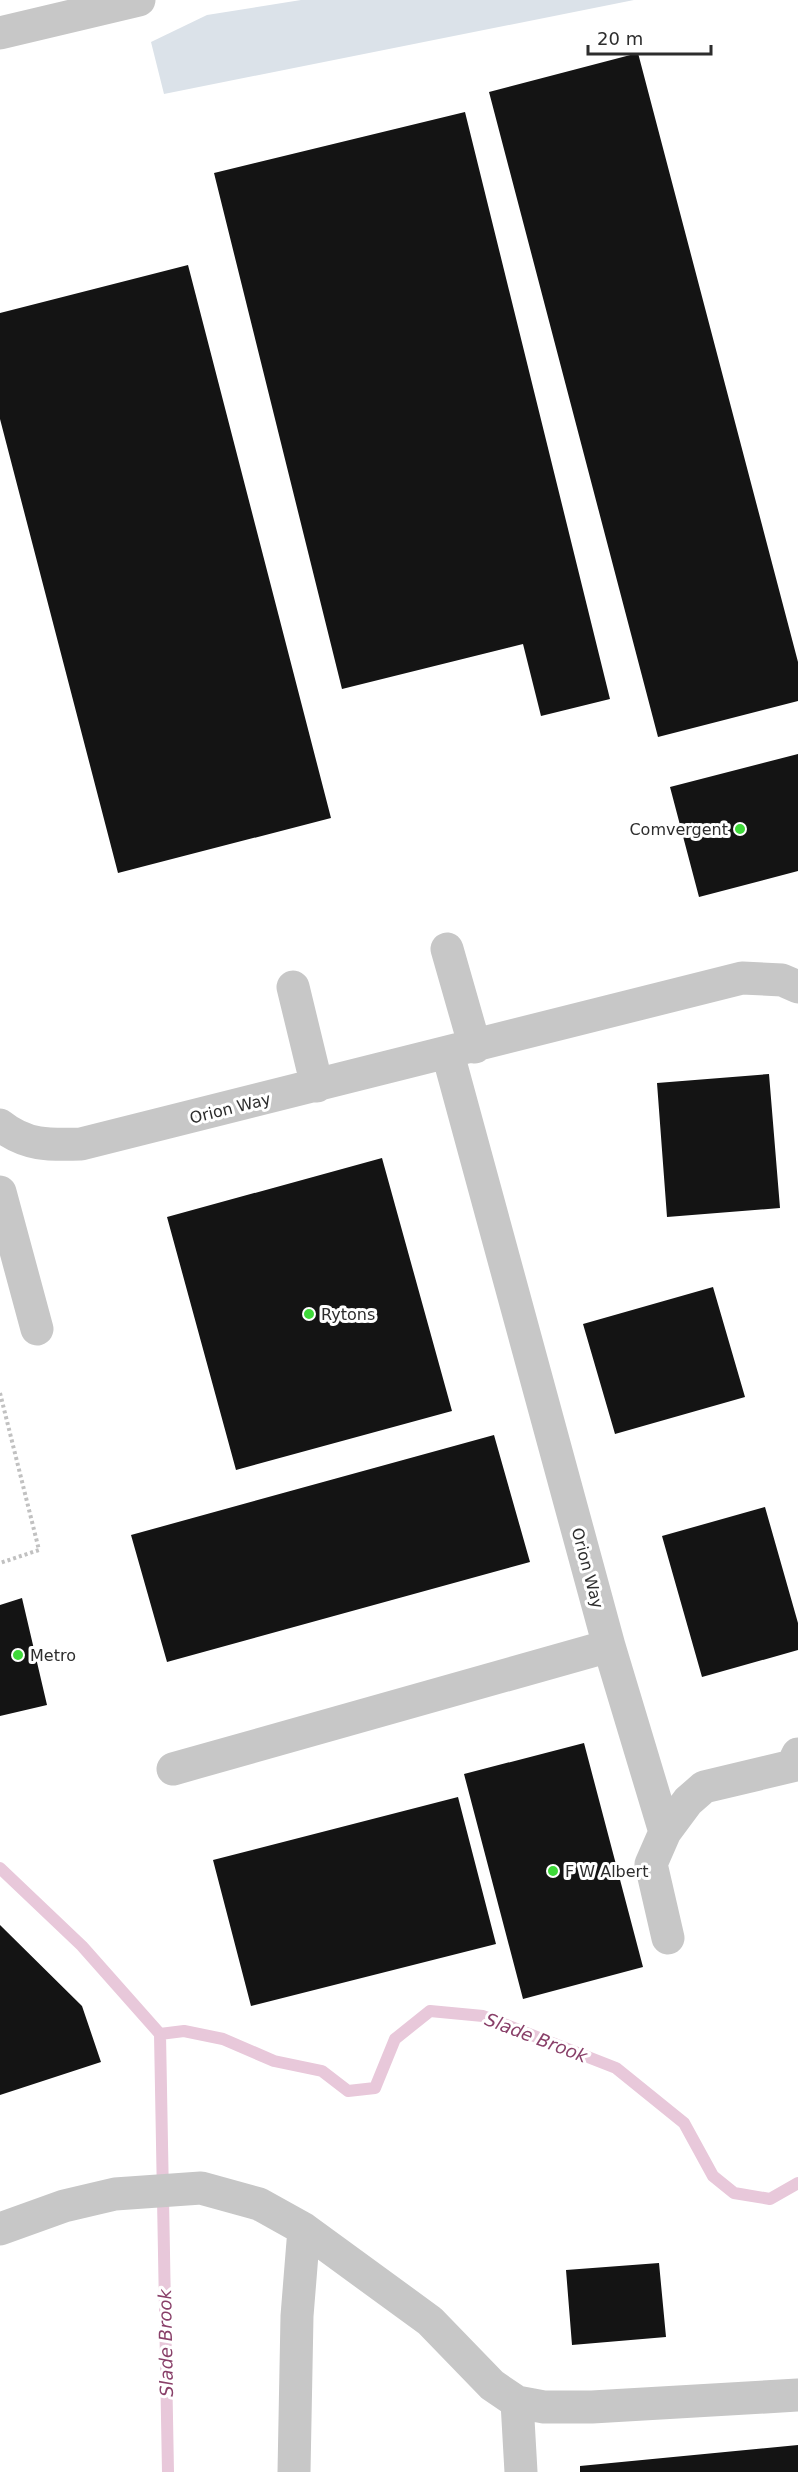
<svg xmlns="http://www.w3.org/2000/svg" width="798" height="2472" viewBox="0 0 798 2472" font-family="'DejaVu Sans',sans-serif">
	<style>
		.green { fill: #dbe2e9 }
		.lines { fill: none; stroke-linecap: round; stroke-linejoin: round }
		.stream { stroke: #e8c8da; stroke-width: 12 }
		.building { fill: #141414 }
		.path { stroke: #c1c1c1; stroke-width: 4; stroke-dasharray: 3 3; stroke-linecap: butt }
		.minor { stroke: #c7c7c7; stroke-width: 33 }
		.poi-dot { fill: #3ed939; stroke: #fff; stroke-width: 2 }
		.labels { text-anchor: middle; stroke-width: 6; stroke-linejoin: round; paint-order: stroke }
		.poi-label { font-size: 16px; fill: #2d2d2d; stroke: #fff; text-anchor: start }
		.street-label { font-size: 16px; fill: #2d2d2d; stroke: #fff }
		.water-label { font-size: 18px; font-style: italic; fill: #894069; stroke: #fff }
	</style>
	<rect width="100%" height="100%" fill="#fff"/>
	<path class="green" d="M301,0h333l-470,94 -13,-52 56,-27z"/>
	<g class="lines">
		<path class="stream" d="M0,1868l82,78 78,88 24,-3 39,8 51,22 48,10 26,20 27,-3 20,-49 35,-28 53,5 133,52 68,55 29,53 21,17 36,6 28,-16
			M160,2034l8,438"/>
	</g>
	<path class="building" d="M638,53l160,609v39l-140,36 -169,-645z
		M465,112l145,587 -69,17 -18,-72 -181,45 -128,-516z
		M188,265l143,553 -213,55 -118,-454v-106z
		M798,754v117l-99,26 -29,-110z
		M769,1074l11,134 -113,9 -10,-134z
		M382,1158l70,253 -216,59 -69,-253z
		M713,1287l32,110 -130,37 -32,-110z
		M494,1435l36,127 -363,100 -36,-127z
		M765,1507l33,116v27l-96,27 -40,-141z
		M22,1598l25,107 -47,11v-111z
		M584,1743l59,224 -120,32 -59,-225z
		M458,1797l38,147 -245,62 -38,-146z
		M0,1925l82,81 19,56 -101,33z
		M659,2263l7,74 -94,8 -6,-75z
		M798,2445v27h-218v-6z"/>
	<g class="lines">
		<path class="path" d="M0,1393l39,157 -39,13"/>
		<path class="minor" d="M0,33l139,-33
			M447,949l28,98
			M293,987l24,99
			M0,1125c26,21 50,20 81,19l661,-166 40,2 16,7
			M0,1192l37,137
			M609,1646l56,186
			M173,1769l436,-123 -161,-592
			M668,1938l-17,-74 14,-32 23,-31 16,-14 88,-21 6,-12
			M0,2229l64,-23 51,-12 86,-6 58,16 45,25 126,92 62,64 25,17 27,5h48l206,-12
			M517,2402l4,70
			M294,2472l3,-156 7,-87"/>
	</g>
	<g class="poi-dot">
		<circle cx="740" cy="829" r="6"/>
		<circle cx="309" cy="1314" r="6"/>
		<circle cx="18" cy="1655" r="6"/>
		<circle cx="553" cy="1871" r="6"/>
	</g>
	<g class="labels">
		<g class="poi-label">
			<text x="728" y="835" text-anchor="end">Comvergent</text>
			<text x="321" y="1320">Rytons</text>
			<text x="30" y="1661">Metro</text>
			<text x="565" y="1877">F W Albert</text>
		</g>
		<g class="street-label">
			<text transform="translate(230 1108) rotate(-14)" y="6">Orion Way</text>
			<text transform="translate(588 1568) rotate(75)" y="6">Orion Way</text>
		</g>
		<g class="water-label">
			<text transform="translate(536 2038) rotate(21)" y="6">Slade Brook</text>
			<text transform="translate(166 2343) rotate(-91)" y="6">Slade Brook</text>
		</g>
	</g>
	<path d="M588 45v9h123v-9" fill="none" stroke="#2d2d2d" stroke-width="3"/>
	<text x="597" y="45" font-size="18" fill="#2d2d2d" stroke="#ffffff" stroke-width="4.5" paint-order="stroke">20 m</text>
</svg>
